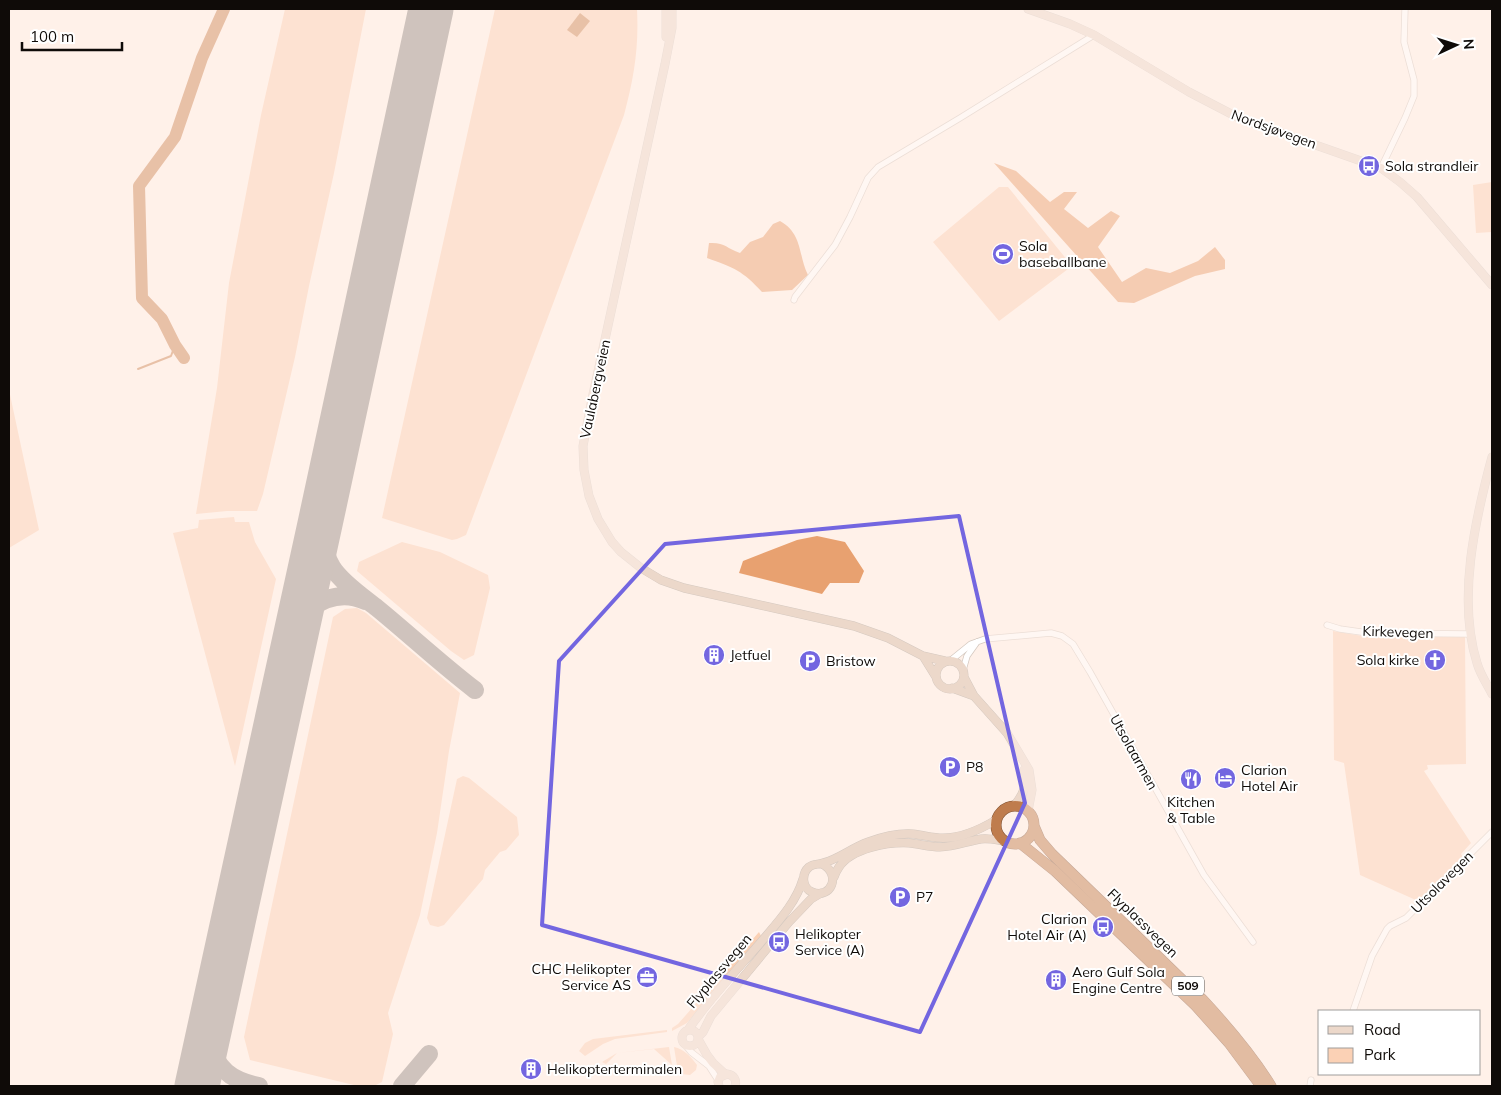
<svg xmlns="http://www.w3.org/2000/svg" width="1501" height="1095" viewBox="0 0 1501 1095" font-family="Mulish,sans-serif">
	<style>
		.green { fill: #fbd1b5 }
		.forest { fill: #e8a170 }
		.water { fill: #cd8858 }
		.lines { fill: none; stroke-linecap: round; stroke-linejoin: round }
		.stream { stroke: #cd8858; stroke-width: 2 }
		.river { stroke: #cd8858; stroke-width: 12 }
		.taxiway { stroke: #968d87; stroke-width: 18 }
		.runway { stroke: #968d87; stroke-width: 45 }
		.street-casing { stroke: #d5c9c0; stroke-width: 7 }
		.secondary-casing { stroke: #d5c9c0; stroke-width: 9 }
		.highway-casing { stroke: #815435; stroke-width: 11 }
		.street { stroke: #fff; stroke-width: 5.5 }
		.secondary { stroke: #ecd8ca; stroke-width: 8 }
		.highway { stroke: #bf7c4d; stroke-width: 10 }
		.marked { fill: none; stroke: #7366e0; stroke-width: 4; stroke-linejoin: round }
		.labels { text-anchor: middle; stroke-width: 4; stroke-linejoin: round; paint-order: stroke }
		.shield { fill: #fff; stroke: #575452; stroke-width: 1 }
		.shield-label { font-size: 12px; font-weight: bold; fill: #0f0b08 }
		.street-label { font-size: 14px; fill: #0f0b08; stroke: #fff }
		.poi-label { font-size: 14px; fill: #0f0b08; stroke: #fff; text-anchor: start }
	</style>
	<rect width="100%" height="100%" fill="#fff1e9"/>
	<path class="green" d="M285,9h81l-32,164 -25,113 -14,71 -32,137 -6,17h-30l-31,3 21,-126 12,-105 32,-168z
		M495,9h142c2,38 -3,69 -13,106l-158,420 -9,4 -5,1 -70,-22z
		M1492,182v50l-16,1 -3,-48z
		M999,187h9l64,79 -73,55 -66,-79z
		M9,390l30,140 -30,18z
		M234,517l1,5h14l6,20 21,37 -41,187 -62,-233 25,-5 1,-8z
		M402,542l38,10 48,23 2,13 -16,67 -10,5 -13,-9 -94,-80 2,-9z
		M357,608l9,5 94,80 -11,58 -12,82 -17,82 -32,98 5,21 -11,48 -8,4h-16l-108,-26 -6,-23 89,-420 12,-8z
		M1333,631l35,6h97l1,127 -39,1 1,4 -4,2 47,72 -10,11 2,3 -45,44 -58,-26 -16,-112 -10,-3z
		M463,776l6,2 48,39 2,18 -13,15 -6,2 -15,18 -2,9 -39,46 -6,2 -8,-2 -3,-7 30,-139z
		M759,932l2,4 -74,87 -15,8v-3l6,-4z
		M667,1030v2l-52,7 -12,5 -18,12 -6,-5 6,-8 8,-4z
		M669,1047l3,18 -18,-16 -37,4 -11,11 -4,-2 15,-9z
		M674,1047c10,2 17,10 23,18l-1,5 -6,5 -8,-1 -7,-6 2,-2z"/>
	<path class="forest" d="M994,163l22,8 34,31 14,-10h13l-13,17 24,19 23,-17 9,5 -22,31 24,35 24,-14 24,5 28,-12 17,-14 10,13v9l-30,7 -61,27 -16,-1z
		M780,221c23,13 18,34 28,54l-16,15 -30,2c-19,-21 -29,-25 -55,-34l2,-15c16,-1 17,5 31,10l10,-11 13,-5 10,-13z
		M817,536l28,6 19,29 -5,12h-29l-8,11 -83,-21 4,-12 54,-21z"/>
	<path class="water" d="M580,13l10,8 -13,16 -10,-7z"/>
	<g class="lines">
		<path class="stream" d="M138,369l33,-13 4,-11"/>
		<path class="river" d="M184,358l-9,-13 -13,-26 -20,-21 -3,-112 36,-49 27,-79 22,-49"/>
		<path class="taxiway" d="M324,506c-1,20 -3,43 8,61 9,15 31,30 45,41 33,27 64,56 98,82
			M298,626c11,-25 42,-37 67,-25
			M211,1021c0,7 -1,13 0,20 3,28 22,40 48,45
			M402,1086l27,-32"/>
		<path class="runway" d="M197,1086l123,-562 111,-515"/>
		<g class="street-casing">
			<path id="street" d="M1381,168l24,-50 9,-22v-16l-10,-38 1,-33
				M794,300l1,-3 40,-52 15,-28 18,-39 10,-11 82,-49 134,-83
				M1327,625l13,4 28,4 102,1
				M950,661l21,-17 14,-5 66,-6 11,3 11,8 17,28 114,203 49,67
				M963,670l4,-14 10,-14
				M1353,1011l19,-55 15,-27 3,-3 16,-8 86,-86
				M687,1047l4,5 18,14 9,14
				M1310,1086l1,-6"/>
		</g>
		<g class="secondary-casing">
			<path id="secondary" d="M666,9v28
				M672,9v19l-7,36 -73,335 -9,47 1,24 5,26 9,23 14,23 9,10 20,16 20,12 23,8 170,38 34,12 35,18 22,5
				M1028,9l42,15 24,11 95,57 50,26 142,50 19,14 17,15 75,88
				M1492,457c-17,63 -35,142 -15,206 3,11 10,21 15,31
				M923,656l13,21
				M936 675a14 14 0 1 1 28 0a14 14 0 1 1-28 0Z
				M964,677l10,19 33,37 22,37 3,20 -4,21
				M952,688l22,8
				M1014,806c9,-11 14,-21 10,-36
				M822,864c20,10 9,36 -10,28 -10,-4 -11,-18 -3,-25 5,-4 9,-2 14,-4 14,-3 30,-16 45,-21 14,-5 30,-9 45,-8 10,1 20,4 30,4 19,0 38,-9 53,-18
				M834,877c1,-3 3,-7 5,-10 13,-19 49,-25 70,-24 11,1 21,4 31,4 14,0 28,-6 41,-8 8,-1 16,1 23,2
				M682 1038a8 8 0 1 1 16 0a8 8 0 1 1-16 0Z
				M688,1030c21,-31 48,-59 73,-88 16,-19 35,-39 42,-63
				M698,1037l5,-5 8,-16 78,-94 22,-23 10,-6
				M698,1039l9,16 6,8 12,11
				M719,1086l-1,-4 2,-5 7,-3c7,1 10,6 8,12"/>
		</g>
		<g class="highway-casing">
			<path id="highway" d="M996 825a19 19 0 1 1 38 0a19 19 0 1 1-38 0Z
				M1034,826l6,14 12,14 151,146c25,27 49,55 68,86
				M1020,843l35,28 141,135 33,37 32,43"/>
		</g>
		<use href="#street" class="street"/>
		<use href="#secondary" class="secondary"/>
		<use href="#highway" class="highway"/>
	</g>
	<path d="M0 0H1501V1095H0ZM959,516l66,287 -105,229 -378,-107 17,-264 106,-117z" fill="#fff1e9" fill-opacity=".55" fill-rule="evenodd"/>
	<path class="marked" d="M959,516l66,287 -105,229 -378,-107 17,-264 106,-117z"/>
	<defs>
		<g id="bus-disc" transform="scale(1.125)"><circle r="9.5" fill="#7366e0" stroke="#fff"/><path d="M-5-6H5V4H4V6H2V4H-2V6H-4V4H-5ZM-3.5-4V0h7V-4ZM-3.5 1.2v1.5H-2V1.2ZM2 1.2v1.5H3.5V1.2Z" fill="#fff"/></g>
		<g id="stadium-disc" transform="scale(1.125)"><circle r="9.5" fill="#7366e0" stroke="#fff"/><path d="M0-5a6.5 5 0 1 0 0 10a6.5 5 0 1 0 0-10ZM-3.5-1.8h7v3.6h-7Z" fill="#fff"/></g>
		<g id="building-disc" transform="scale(1.125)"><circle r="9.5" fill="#7366e0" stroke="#fff"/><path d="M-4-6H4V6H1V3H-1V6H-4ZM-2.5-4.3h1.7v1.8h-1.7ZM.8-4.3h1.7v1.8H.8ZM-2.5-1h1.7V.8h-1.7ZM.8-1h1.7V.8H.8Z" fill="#fff"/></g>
		<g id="church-disc" transform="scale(1.125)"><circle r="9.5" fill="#7366e0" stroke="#fff"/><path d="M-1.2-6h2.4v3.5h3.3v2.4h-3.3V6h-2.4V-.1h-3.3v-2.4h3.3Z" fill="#fff"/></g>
		<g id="parking-disc" transform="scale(1.125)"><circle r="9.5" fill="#7366e0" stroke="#fff"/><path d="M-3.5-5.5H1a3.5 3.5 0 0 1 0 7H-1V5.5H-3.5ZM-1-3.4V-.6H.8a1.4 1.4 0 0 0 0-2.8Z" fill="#fff"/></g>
		<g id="hotel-disc" transform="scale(1.125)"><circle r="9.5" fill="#7366e0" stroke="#fff"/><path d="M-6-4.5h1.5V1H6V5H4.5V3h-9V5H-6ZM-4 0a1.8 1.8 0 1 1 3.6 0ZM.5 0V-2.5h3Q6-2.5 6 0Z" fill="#fff"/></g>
		<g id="restaurant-disc" transform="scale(1.125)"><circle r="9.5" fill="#7366e0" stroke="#fff"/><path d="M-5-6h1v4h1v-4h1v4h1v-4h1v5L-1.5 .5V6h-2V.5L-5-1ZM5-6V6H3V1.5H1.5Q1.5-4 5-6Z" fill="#fff"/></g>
		<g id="office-disc" transform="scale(1.125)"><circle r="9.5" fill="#7366e0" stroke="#fff"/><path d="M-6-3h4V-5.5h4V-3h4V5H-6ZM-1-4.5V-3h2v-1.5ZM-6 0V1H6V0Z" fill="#fff"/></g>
	</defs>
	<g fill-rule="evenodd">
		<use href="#bus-disc" x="1369" y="166"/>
		<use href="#stadium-disc" x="1003" y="254"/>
		<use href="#building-disc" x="714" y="655"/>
		<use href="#church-disc" x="1435" y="660"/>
		<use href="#parking-disc" x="810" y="661"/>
		<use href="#parking-disc" x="950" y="767"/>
		<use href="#hotel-disc" x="1225" y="778"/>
		<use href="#restaurant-disc" x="1191" y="779"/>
		<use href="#parking-disc" x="900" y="897"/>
		<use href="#bus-disc" x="1103" y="927"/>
		<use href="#bus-disc" x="779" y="942"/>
		<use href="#office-disc" x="647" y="977"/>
		<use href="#building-disc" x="1056" y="980"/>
		<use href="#building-disc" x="531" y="1069"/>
	</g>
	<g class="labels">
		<rect class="shield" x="1172" y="976.5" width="32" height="19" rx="4"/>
		<g class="shield-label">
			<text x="1188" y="990">509</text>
		</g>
		<g class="street-label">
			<text transform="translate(1274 129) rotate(20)" y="5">Nordsjøvegen</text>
			<text transform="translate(595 389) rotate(-78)" y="5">Vaulabergveien</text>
			<text transform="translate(1398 632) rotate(2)" y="5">Kirkevegen</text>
			<text transform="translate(1134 752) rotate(61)" y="5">Utsolaarmen</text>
			<text transform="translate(1442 882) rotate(-45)" y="5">Utsolavegen</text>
			<text transform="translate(1143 923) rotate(44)" y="5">Flyplassvegen</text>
			<text transform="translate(719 971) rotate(-50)" y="5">Flyplassvegen</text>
		</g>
		<g class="poi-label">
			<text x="1385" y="171">Sola strandleir</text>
			<text x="1019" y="251">Sola<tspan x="1019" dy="16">baseballbane</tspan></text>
			<text x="730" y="660">Jetfuel</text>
			<text x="1419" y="665" text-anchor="end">Sola kirke</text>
			<text x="826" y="666">Bristow</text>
			<text x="966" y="772">P8</text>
			<text x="1241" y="775">Clarion<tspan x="1241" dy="16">Hotel Air</tspan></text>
			<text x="1191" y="807" text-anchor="middle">Kitchen<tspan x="1191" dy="16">&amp; Table</tspan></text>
			<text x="916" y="902">P7</text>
			<text x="1087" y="924" text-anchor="end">Clarion<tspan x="1087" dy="16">Hotel Air (A)</tspan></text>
			<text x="795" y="939">Helikopter<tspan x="795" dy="16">Service (A)</tspan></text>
			<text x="631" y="974" text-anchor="end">CHC Helikopter<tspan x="631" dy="16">Service AS</tspan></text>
			<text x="1072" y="977">Aero Gulf Sola<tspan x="1072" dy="16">Engine Centre</tspan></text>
			<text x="547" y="1074">Helikopterterminalen</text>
		</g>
	</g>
	<rect width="1501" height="1095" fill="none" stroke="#0f0b08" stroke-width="20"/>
	<rect x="1318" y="1010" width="162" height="65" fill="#ffffff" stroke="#9f9d9c"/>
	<rect x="1328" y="1026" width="25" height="8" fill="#ecd8ca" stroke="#9f9d9c"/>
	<text x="1364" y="1035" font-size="15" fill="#0f0b08">Road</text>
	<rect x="1328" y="1048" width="25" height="15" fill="#fbd1b5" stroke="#9f9d9c"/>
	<text x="1364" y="1060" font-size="15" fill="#0f0b08">Park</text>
	<g transform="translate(1456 45) rotate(86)" stroke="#ffffff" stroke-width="4" paint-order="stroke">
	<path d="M0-4L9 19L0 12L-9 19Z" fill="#0f0b08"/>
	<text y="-8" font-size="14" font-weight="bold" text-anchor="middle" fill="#0f0b08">N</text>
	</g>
	<path d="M22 42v8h100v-8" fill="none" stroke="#0f0b08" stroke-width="2.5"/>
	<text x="30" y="42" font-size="15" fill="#0f0b08" stroke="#ffffff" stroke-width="4" paint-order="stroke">100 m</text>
</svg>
